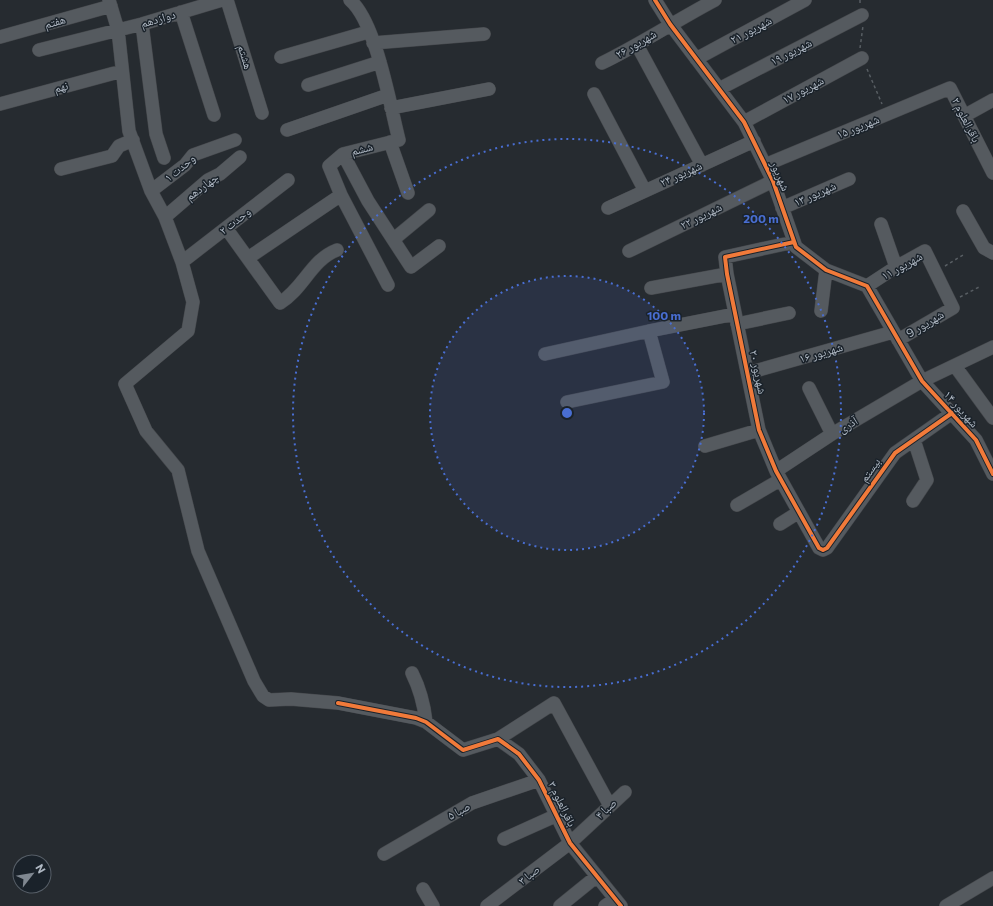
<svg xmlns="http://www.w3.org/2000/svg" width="993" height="906" viewBox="0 0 993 906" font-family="Commissioner,'Noto Naskh Arabic',sans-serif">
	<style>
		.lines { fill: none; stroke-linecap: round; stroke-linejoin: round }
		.minor-casing { stroke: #44474b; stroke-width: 14 }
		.path { stroke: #585e63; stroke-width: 1.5; stroke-dasharray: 3 3; stroke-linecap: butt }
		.minor { stroke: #555a5f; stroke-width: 13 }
		.cycleway-casing { stroke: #1a222a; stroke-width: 6 }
		.cycleway { stroke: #f17a3a; stroke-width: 4 }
		.ring { fill: none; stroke: #496ed2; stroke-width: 2; stroke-dasharray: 2 4 }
		.labels { text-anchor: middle; stroke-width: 3; stroke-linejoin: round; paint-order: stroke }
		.street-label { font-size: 12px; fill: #afb8c3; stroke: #1a222a }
		.centre { fill: #496ed2; stroke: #1a222a; stroke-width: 2 }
		.ring-label { font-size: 12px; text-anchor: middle; font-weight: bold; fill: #496ed2; stroke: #1a222a; stroke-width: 3; stroke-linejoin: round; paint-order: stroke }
	</style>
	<rect width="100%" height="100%" fill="#262b30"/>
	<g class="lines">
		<g class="minor-casing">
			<path id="minor" d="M109,0l9,30 11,101 22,60 14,26 17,45 11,40 -5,29 -63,53 21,47 32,39 20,81 56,130 9,15 6,4 22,-1 47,4 78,15 10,4 37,28 35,-11 21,15 20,26 31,63 51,63
				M227,0l35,113
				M350,0c26,22 40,105 49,140l-56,14 25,47 43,66 28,-21
				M655,0l15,24 74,98 29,59 23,66 30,23 41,16 55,95 54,59 17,34
				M181,12l33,103
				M142,24l14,110 8,24
				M0,37l111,-31
				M373,43l111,-9
				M637,45l65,120
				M39,50l103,-26 80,-24
				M281,57l87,-25
				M696,59l109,-59
				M602,63c39,-19 75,-43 113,-63
				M308,85l72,-23
				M719,89l143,-74
				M594,94l51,97
				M0,104l122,-33
				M391,108l98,-19
				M964,116l29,-16
				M744,122l118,-64
				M287,130l101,-35
				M390,142l18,51
				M765,165l185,-77 43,85
				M61,169l51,-13 7,-10 14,-6
				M151,191l34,-26 8,-10 42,-15
				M341,195l47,90
				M608,208l146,-67
				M782,208l67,-29
				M963,211l21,37 9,5
				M165,217l43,-37 12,-6 20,-17
				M881,224l15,43
				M226,228l54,75c24,-15 31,-43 57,-53
				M394,239l35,-29
				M794,242l-69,15 2,17 32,156 17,41 43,77 4,2 4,-2 68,-95 57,-40
				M629,251l144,-70
				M248,258l93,-63 -12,-29 14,-12
				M182,262l106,-82
				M867,286l29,-19 29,-16 28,57 -55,32
				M651,288l76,-14
				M821,311l5,-41
				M737,324l52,-11
				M545,354l104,-23
				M955,366l38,52
				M748,373l145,-41
				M809,388l23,46
				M567,402l96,-20 -14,-51 86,-17
				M705,446l54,-16
				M776,471l56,-37 90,-53 71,-34
				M913,501l14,-21 -13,-40
				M737,505l43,-25
				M780,524l19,-12
				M412,673c8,16 12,31 14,49
				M498,739l56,-36 56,103
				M504,839l51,-23
				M384,854l88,-51 67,-23
				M423,889l10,17
				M487,906l83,-63 55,-51
				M560,906l37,-30
				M605,906l10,-7
				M946,906l47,-28"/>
		</g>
		<path class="path" d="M860,0v5
			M860,48l3,-22
			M867,69l15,35
			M945,266l18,-11
			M960,297l21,-11"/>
		<use href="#minor" class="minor"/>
		<g class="cycleway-casing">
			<path id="cycleway" d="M655,0l15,24 74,98 29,59 23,66 30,23 41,16 55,95 54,59 17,34
				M794,242l-69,15 2,17 32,156 17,41 43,77 4,2 4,-2 68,-95 57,-40
				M338,703l78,15 10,4 37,28 35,-11 21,15 20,26 31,63 51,63"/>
		</g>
		<use href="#cycleway" class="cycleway"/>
	</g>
	<circle cx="567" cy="413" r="137" fill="#496ed2" fill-opacity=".12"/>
	<g class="ring">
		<circle cx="567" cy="413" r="137"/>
		<circle cx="567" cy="413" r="274"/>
	</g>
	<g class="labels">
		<g class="street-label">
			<text transform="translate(158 19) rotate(-16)" y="4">دوازدهم</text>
			<text transform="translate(55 22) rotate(-16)" y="4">هفتم</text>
			<text transform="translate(751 30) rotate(-28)" y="4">شهریور ۲۱</text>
			<text transform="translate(636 44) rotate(-30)" y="4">شهریور ۲۶</text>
			<text transform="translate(791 52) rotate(-27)" y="4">شهریور ۱۹</text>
			<text transform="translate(245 57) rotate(73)" y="4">هشتم</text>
			<text transform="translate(61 87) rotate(-15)" y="4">نهم</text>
			<text transform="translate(803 90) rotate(-28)" y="4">شهریور ۱۷</text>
			<text transform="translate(966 120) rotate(63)" y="4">باقرالعلوم ۲</text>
			<text transform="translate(858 127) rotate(-22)" y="4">شهریور ۱۵</text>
			<text transform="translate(362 149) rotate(-14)" y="4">ششم</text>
			<text transform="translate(180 168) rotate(-40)" y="4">وحدت ۱</text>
			<text transform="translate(681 174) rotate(-24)" y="4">شهریور ۲۴</text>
			<text transform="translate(780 176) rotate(67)" y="4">شهریور</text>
			<text transform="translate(202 187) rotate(-36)" y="4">چهاردهم</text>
			<text transform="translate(815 194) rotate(-24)" y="4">شهریور ۱۳</text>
			<text transform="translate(701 216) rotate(-26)" y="4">شهریور ۲۲</text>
			<text transform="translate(235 221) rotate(-38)" y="4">وحدت ۲</text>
			<text transform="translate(902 266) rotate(-29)" y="4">شهریور ۱۱</text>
			<text transform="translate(925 324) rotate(-31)" y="4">شهریور 9</text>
			<text transform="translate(821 353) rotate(-16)" y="4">شهریور ۱۶</text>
			<text transform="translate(758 372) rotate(78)" y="4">شهریور ۲۰</text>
			<text transform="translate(961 409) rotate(48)" y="4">شهریور ۱۴</text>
			<text transform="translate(848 425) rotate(-31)" y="4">آذری</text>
			<text transform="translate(870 470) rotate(-55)" y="4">بیستم</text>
			<text transform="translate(562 804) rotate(64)" y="4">باقرالعلوم ۳</text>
			<text transform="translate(606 809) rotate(-42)" y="4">صبا ۴</text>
			<text transform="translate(459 811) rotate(-29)" y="4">صبا ۵</text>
			<text transform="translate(529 875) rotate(-38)" y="4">صبا ۳</text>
		</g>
	</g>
	<circle cx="567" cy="413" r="6" class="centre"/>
	<g class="ring-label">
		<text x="761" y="223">200 m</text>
		<text x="664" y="320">100 m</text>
	</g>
	<g transform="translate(32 874) rotate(59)"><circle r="19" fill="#1a222a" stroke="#565e67"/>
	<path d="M0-3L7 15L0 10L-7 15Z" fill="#7f8790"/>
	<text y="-6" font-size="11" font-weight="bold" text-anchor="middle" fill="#afb8c3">N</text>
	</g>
</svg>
